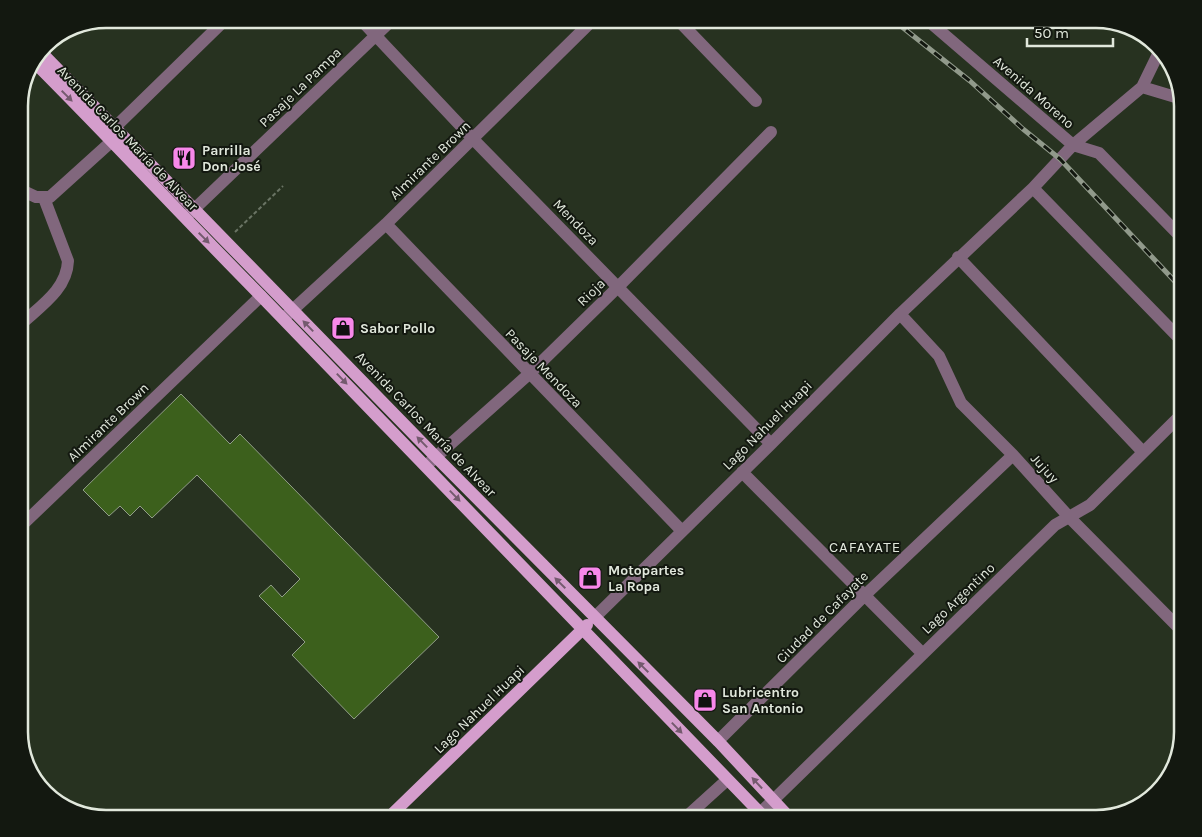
<svg xmlns="http://www.w3.org/2000/svg" width="1202" height="837" viewBox="0 0 1202 837" font-family="Karla,sans-serif">
	<style>
		.building { fill: #3c601c; stroke: #919e88 }
		.lines { fill: none; stroke-linecap: round; stroke-linejoin: round }
		.path { stroke: #6a7464; stroke-width: 2; stroke-dasharray: 4 2.5; stroke-linecap: butt }
		.minor { stroke: #81677d; stroke-width: 12 }
		.major { stroke: #d49dcc; stroke-width: 12 }
		.rail-casing { stroke: #919a8b; stroke-width: 5 }
		.rail { stroke: #131810; stroke-width: 3; stroke-dasharray: 9; stroke-linecap: butt }
		.oneway { fill: #745a6e }
		.labels { text-anchor: middle; stroke-width: 4; stroke-linejoin: round; paint-order: stroke }
		.street-label { font-size: 14px; fill: #e1e8dc; stroke: #131810 }
		.poi-label { font-size: 14px; font-weight: bold; fill: #e1e8dc; stroke: #131810; text-anchor: start }
		.neighbourhood-label { font-size: 15px; letter-spacing: 1px; fill: #e1e8dc; stroke: #131810 }
		.rim { fill: none; stroke: #e1e8dc; stroke-width: 2.5 }
	</style>
	<rect width="100%" height="100%" fill="#273220"/>
	<path class="building" d="M181,394l49,50 10,-10 199,203 -85,82 -62,-64 13,-13 -46,-46 12,-11 11,12 18,-18 -103,-104 -45,43 -12,-12 -10,10 -10,-10 -11,10 -26,-26z"/>
	<g class="lines">
		<path class="path" d="M235,232l48,-46"/>
		<path class="minor" d="M360,19l113,120 298,305
			M677,19l79,82
			M932,24l141,121 26,8 84,86
			M1140,33l11,6
			M1142,87l40,12
			M107,135l119,-116
			M1033,188l150,154
			M19,189l17,8h14l62,-56
			M186,217l207,-198
			M386,224l296,307
			M958,257l185,195
			M900,314l39,42 22,47 52,52 56,62 114,115
			M285,317l101,-93 208,-205
			M19,326c20,-19 48,-36 49,-65l-24,-63
			M428,464l101,-90 89,-87 153,-155
			M742,472l181,182
			M19,528l242,-232
			M594,618l177,-174 129,-130 133,-126 40,-43 69,-58 18,-37
			M718,741l146,-145 149,-141
			M760,813l295,-288 35,-20 93,-92
			M685,818l42,-38"/>
		<path class="major" d="M40,51l396,406 282,284 72,77
			M33,61c77,77 151,157 228,235l504,522
			M388,818l199,-193"/>
		<g class="rail-casing">
			<path id="rail" d="M892,19l78,62 53,48 37,30 123,131"/>
		</g>
		<use href="#rail" class="rail"/>
	</g>
	<defs><path id="oneway-solid" d="M-6-.8H1V-3.2L6.5 0L1 3.2V.8H-6Z" transform="scale(1.25)"/></defs>
	<g class="oneway">
		<use href="#oneway-solid" transform="translate(67 96) rotate(45)"/>
		<use href="#oneway-solid" transform="translate(204 238) rotate(45)"/>
		<use href="#oneway-solid" transform="translate(308 326) rotate(-134)"/>
		<use href="#oneway-solid" transform="translate(342 379) rotate(46)"/>
		<use href="#oneway-solid" transform="translate(422 442) rotate(-134)"/>
		<use href="#oneway-solid" transform="translate(455 496) rotate(46)"/>
		<use href="#oneway-solid" transform="translate(560 583) rotate(-135)"/>
		<use href="#oneway-solid" transform="translate(643 667) rotate(-135)"/>
		<use href="#oneway-solid" transform="translate(677 728) rotate(46)"/>
		<use href="#oneway-solid" transform="translate(757 783) rotate(-133)"/>
	</g>
	<defs>
		<g id="restaurant-square" transform="scale(1.25)"><rect x="-9" y="-9" width="18" height="18" rx="4" fill="#f888ea" stroke="#131810"/><path d="M-5-6h1v4h1v-4h1v4h1v-4h1v5L-1.5 .5V6h-2V.5L-5-1ZM5-6V6H3V1.5H1.5Q1.5-4 5-6Z" fill="#111"/></g>
		<g id="shop-square" transform="scale(1.25)"><rect x="-9" y="-9" width="18" height="18" rx="4" fill="#f888ea" stroke="#131810"/><path d="M-5-2.5h2.3a2.7 3.5 0 0 1 5.4 0H5L5.5 6h-11ZM-1.5-2.5h3a1.5 2.3 0 0 0-3 0Z" fill="#111"/></g>
	</defs>
	<g fill-rule="evenodd">
		<use href="#restaurant-square" x="184" y="158"/>
		<use href="#shop-square" x="343" y="328"/>
		<use href="#shop-square" x="590" y="578"/>
		<use href="#shop-square" x="705" y="700"/>
	</g>
	<g class="labels">
		<g class="street-label">
			<text transform="translate(300 87) rotate(-44)" y="5">Pasaje La Pampa</text>
			<text transform="translate(1034 92) rotate(41)" y="5">Avenida Moreno</text>
			<text transform="translate(128 138) rotate(46)" y="5">Avenida Carlos María de Alvear</text>
			<text transform="translate(430 160) rotate(-44)" y="5">Almirante Brown</text>
			<text transform="translate(576 222) rotate(46)" y="5">Mendoza</text>
			<text transform="translate(591 292) rotate(-44)" y="5">Rioja</text>
			<text transform="translate(544 368) rotate(46)" y="5">Pasaje Mendoza</text>
			<text transform="translate(108 422) rotate(-44)" y="5">Almirante Brown</text>
			<text transform="translate(426 424) rotate(46)" y="5">Avenida Carlos María de Alvear</text>
			<text transform="translate(767 425) rotate(-45)" y="5">Lago Nahuel Huapi</text>
			<text transform="translate(1045 468) rotate(48)" y="5">Jujuy</text>
			<text transform="translate(958 598) rotate(-44)" y="5">Lago Argentino</text>
			<text transform="translate(822 617) rotate(-45)" y="5">Ciudad de Cafayate</text>
			<text transform="translate(479 709) rotate(-44)" y="5">Lago Nahuel Huapi</text>
		</g>
		<g class="poi-label">
			<text x="202" y="155">Parrilla<tspan x="202" dy="16">Don José</tspan></text>
			<text x="360" y="333">Sabor Pollo</text>
			<text x="608" y="575">Motopartes<tspan x="608" dy="16">La Ropa</tspan></text>
			<text x="722" y="697">Lubricentro<tspan x="722" dy="16">San Antonio</tspan></text>
		</g>
		<g class="neighbourhood-label">
			<text x="865" y="552">CAFAYATE</text>
		</g>
	</g>
	<path d="M0 0H1202V837H0ZM106 28H1096A78 78 0 0 1 1174 106V732A78 78 0 0 1 1096 810H106A78 78 0 0 1 28 732V106A78 78 0 0 1 106 28Z" fill="#131810" fill-rule="evenodd"/>
	<path class="rim" d="M106 28H1096A78 78 0 0 1 1174 106V732A78 78 0 0 1 1096 810H106A78 78 0 0 1 28 732V106A78 78 0 0 1 106 28Z"/>
	<path d="M1027 38v8h86v-8" fill="none" stroke="#e1e8dc" stroke-width="2.5"/>
	<text x="1034" y="38" font-size="15" fill="#e1e8dc" stroke="#131810" stroke-width="4" paint-order="stroke">50 m</text>
</svg>
